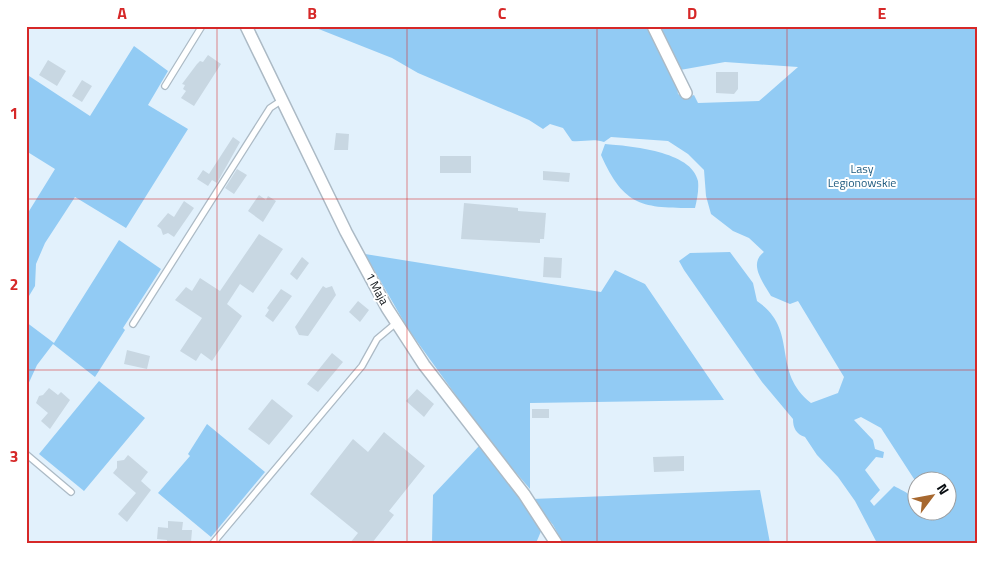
<svg xmlns="http://www.w3.org/2000/svg" width="1004" height="569" viewBox="0 0 1004 569" font-family="'Titillium Web',sans-serif">
	<style>
		.green { fill: #92cbf4; fill-rule: evenodd }
		.building { fill: #c8d7e2 }
		.lines { fill: none; stroke-linecap: round; stroke-linejoin: round }
		.lane-casing { stroke: #acbac5; stroke-width: 8 }
		.street-casing { stroke: #acbac5; stroke-width: 14 }
		.lane { stroke: #fff; stroke-width: 5.5 }
		.street { stroke: #fff; stroke-width: 11 }
		.grid { fill: none; stroke: #d62828; stroke-width: 1; stroke-opacity: 0.55 }
		.labels { text-anchor: middle; stroke-width: 4; stroke-linejoin: round; paint-order: stroke }
		.park-label { font-size: 12px; fill: #1e5a7f; stroke: #fff }
		.street-label { font-size: 12px; fill: #080d11; stroke: #fff }
		.neatline { fill: none; stroke: #d62828; stroke-width: 2 }
		.grid-label { font-size: 16px; text-anchor: middle; font-weight: bold; fill: #d62828 }
	</style>
	<rect width="100%" height="100%" fill="#e2f1fc"/>
	<path class="green" d="M311,26h340l25,51 2,17 8,4 8,-3 4,8 61,-2 39,-34 -73,-5 -45,8 -23,-44h321v517h-101l-22,-42 -17,-24 -21,-22 -12,-18c-9,-3 -12,-9 -12,-18l-31,-37 -78,-112 -5,-9 11,-8 40,-1 23,31 4,18c43,29 13,69 54,102l27,-10 6,-16 -46,-76 -8,3 -19,-8c-8,-14 -23,-32 -7,-44l-15,-14 -16,-7 -22,-17 -5,-18 -2,-26 -16,-16 -20,-13 -57,-4 -7,5c-10,-4 -20,0 -32,-1l-9,-13 -13,-4 -7,5 -14,-9 -111,-47 -26,-15zM861,417l20,11 35,54h30v30h-17l4,9 -8,-9h-9c0,-17 -9,-19 -22,-26l-20,20 -4,-5 10,-11 -15,-20 11,-13 7,1 1,-6 -9,-3 -2,-9 -19,-20z
		M134,46l34,25 -20,34 40,24 -62,99 -51,-31 -30,46 -9,21 -1,22 -9,15v-85l29,-47 -29,-18v-77l64,42z
		M605,144c25,2 87,7 93,37 1,9 -1,19 -3,27 -52,0 -71,-1 -94,-53z
		M119,240l42,29 -38,59 2,2 -30,47 -42,-33 -16,21 -11,24v-67l28,21z
		M365,254l236,38 14,-22 30,14 79,116 -194,3v86l-39,-45 -83,-115z
		M99,381l46,37 -61,73 -45,-37z
		M207,424l58,48 -54,65 -53,-44 32,-37 -2,-2z
		M480,445l62,84 -6,14h-104l1,-48z
		M760,490l10,53h-207l-10,-18 -21,-26z"/>
	<path class="building" d="M208,55l13,9 -27,42 -13,-8 5,-7 -3,-2 2,-4 -3,-1 15,-20 3,-3 3,1z
		M48,60l18,11 -9,15 -18,-11z
		M716,72h22v17l-4,5 -18,-1z
		M82,80l10,6 -10,16 -10,-6z
		M336,133l13,1 -1,16h-14z
		M233,137l7,5 -23,41 -5,-3 -4,6 -11,-7 6,-9 6,4z
		M440,156h31v17h-31z
		M237,169l10,6 -13,19 -9,-6z
		M543,171l27,2 -1,9 -26,-2z
		M259,195l7,5 2,-4 8,5 -13,21 -15,-11z
		M184,201l10,7 -20,29 -6,-4 -5,2 -2,-6 -4,-3 11,-13 6,4z
		M464,203l54,5v3l28,2 -2,26h-4v4l-79,-4z
		M259,234l24,15 -30,44 -13,-9 -13,20 15,12 -30,45 -11,-8 -5,8 -16,-10 22,-33 -27,-18 11,-13 6,4 8,-13 20,13z
		M302,257l7,6 -12,17 -7,-6z
		M544,257l18,1 -1,20 -18,-1z
		M323,286l3,2 6,-2 4,9 -28,41 -9,-1 -4,-8z
		M281,289l11,7 -19,26 -8,-6 4,-6 -2,-2z
		M358,301l11,9 -9,12 -11,-10z
		M127,350l23,6 -3,13 -23,-5z
		M332,353l11,9 -25,30 -11,-8z
		M49,388l9,7 3,-3 9,8 -20,29 -9,-8 7,-8 -12,-10 3,-7 4,-1z
		M417,389l17,15 -10,13 -18,-16z
		M272,399l21,17 -24,29 -21,-16z
		M532,409h17v9h-17z
		M384,432l41,34 -36,45 5,4 -22,28h-22l8,-10 -48,-39 43,-55 15,13z
		M128,455l20,17 -7,9 10,9 -24,32 -9,-8 18,-21 -23,-20 4,-5v-7l7,-1z
		M684,456v15l-30,1 -1,-15z
		M168,521l15,1 -1,8h10l-1,12 -24,1v-3l-10,-1 1,-12 10,1z"/>
	<g class="lines">
		<g class="lane-casing">
			<path id="lane" d="M165,86l37,-60
				M133,324l137,-216 12,-8
				M26,454l45,38
				M213,543l149,-177 15,-27 19,-16"/>
		</g>
		<g class="street-casing">
			<path id="street" d="M246,26l100,206 41,76 37,57 100,129 32,49
				M653,26l33,67"/>
		</g>
		<use href="#lane" class="lane"/>
		<use href="#street" class="street"/>
	</g>
	<path class="grid" d="M217,26v517M407,26v517M597,26v517M787,26v517M26,199h952M26,370h952"/>
	<g class="labels">
		<g class="park-label">
			<text x="862" y="173">Lasy<tspan x="862" dy="14">Legionowskie</tspan></text>
		</g>
		<g class="street-label">
			<text transform="translate(377 289) rotate(62)" y="4">1 Maja</text>
		</g>
	</g>
	<rect width="1004" height="569" fill="none" stroke="#ffffff" stroke-width="55"/>
	<g transform="translate(932 496) rotate(58)"><circle r="24" fill="#ffffff" stroke="#9c9ea0"/>
	<path d="M0-4L9 19L0 12L-9 19Z" fill="#a7682f"/>
	<text y="-8" font-size="14" font-weight="bold" text-anchor="middle" fill="#080d11">N</text>
	</g>
	<rect x="28" y="28" width="948" height="514" class="neatline"/>
	<g class="grid-label">
		<text x="122" y="19">A</text>
		<text x="312" y="19">B</text>
		<text x="502" y="19">C</text>
		<text x="692" y="19">D</text>
		<text x="882" y="19">E</text>
		<text x="14" y="119">1</text>
		<text x="14" y="290">2</text>
		<text x="14" y="462">3</text>
	</g>
</svg>
